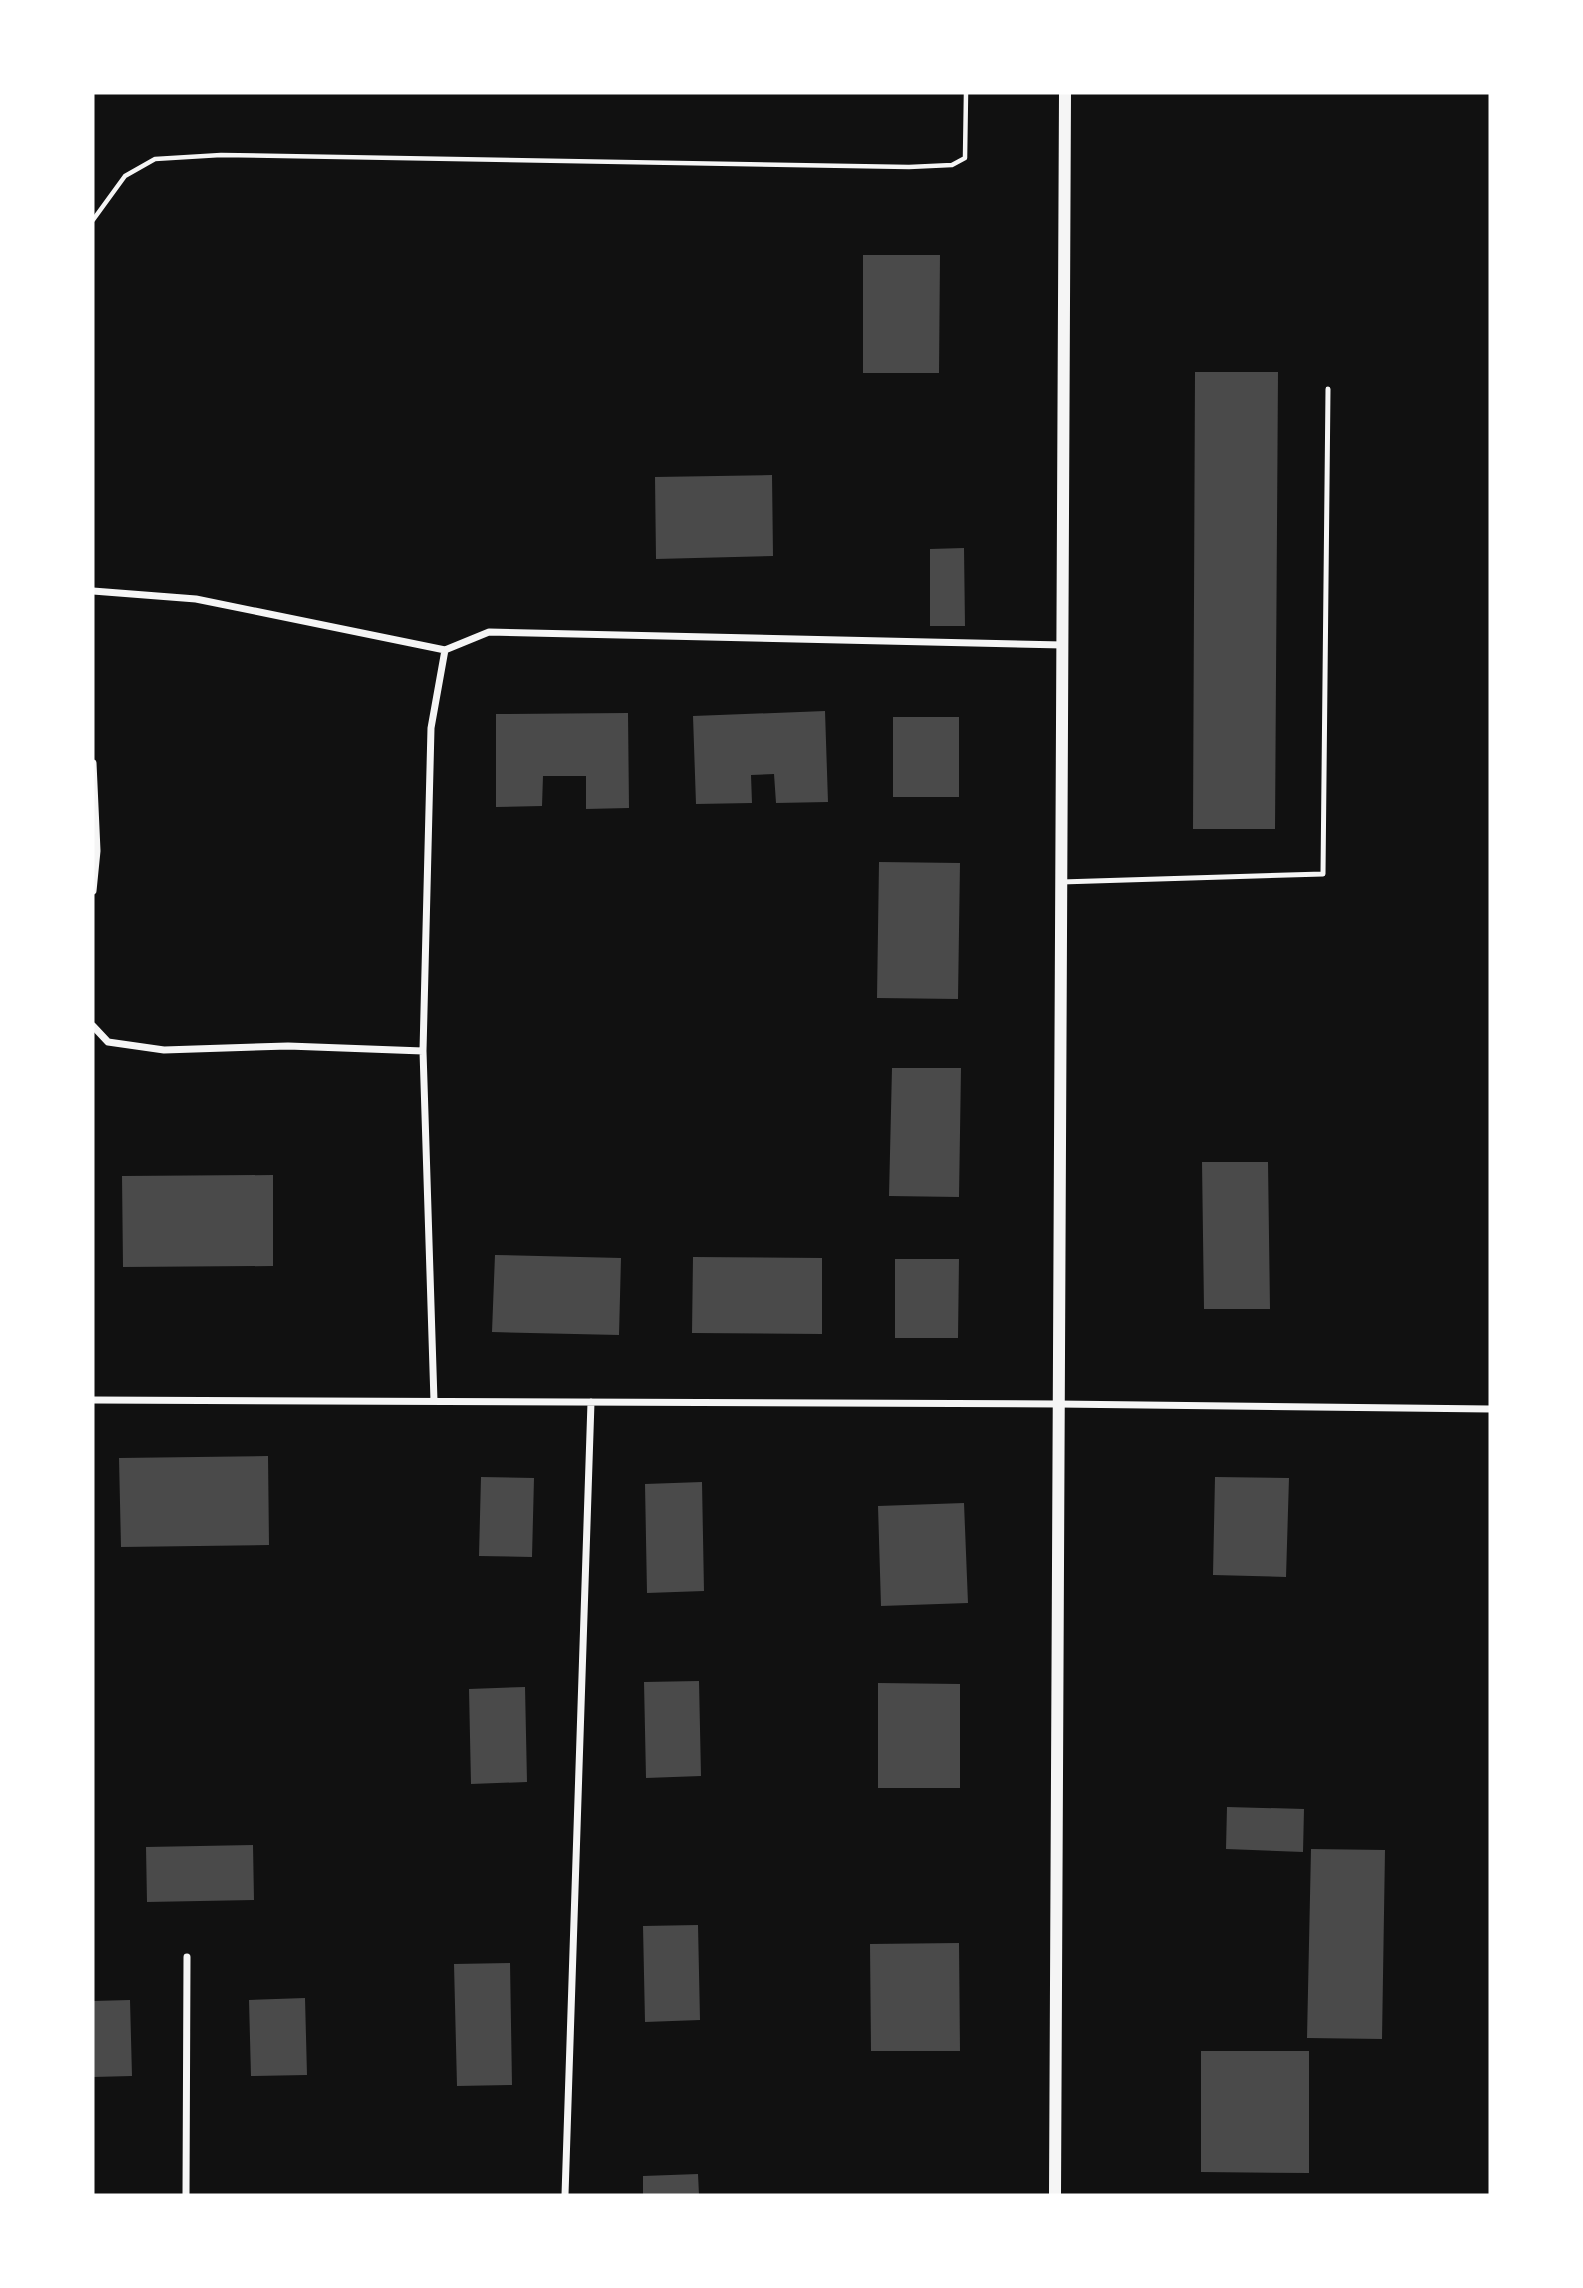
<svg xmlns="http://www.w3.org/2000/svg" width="1583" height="2288" viewBox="0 0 1583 2288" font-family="'Exo 2',sans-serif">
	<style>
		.building { fill: #4a4a4a }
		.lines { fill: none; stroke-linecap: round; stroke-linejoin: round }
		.path { stroke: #f5f5f5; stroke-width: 4.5 }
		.service { stroke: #f5f5f5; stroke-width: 5 }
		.minor { stroke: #f5f5f5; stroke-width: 7 }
		.tertiary { stroke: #f5f5f5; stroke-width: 12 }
	</style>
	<rect width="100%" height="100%" fill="#111"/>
	<path class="building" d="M863,255h77l-1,118h-76z
		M1195,372h83l-3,457h-82z
		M772,475l1,81 -117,3 -1,-82z
		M964,548l1,78h-35v-77z
		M825,711l3,91 -52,1 -2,-29 -23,1 1,28 -56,1 -3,-88z
		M628,713l1,95 -43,1v-33h-43l-1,30 -46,1v-93z
		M893,717h66v80h-66z
		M879,862l81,1 -2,136 -81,-1z
		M892,1068h69l-2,129 -70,-1z
		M1202,1162h66l2,147h-66z
		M273,1175v91l-150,1 -1,-91z
		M495,1255l126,3 -2,77 -127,-3z
		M693,1257l129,1v76l-130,-1z
		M895,1259h64l-1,79h-63z
		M268,1456l1,89 -148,2 -2,-89z
		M481,1477l53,1 -2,79 -53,-1z
		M1215,1477l74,1 -3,99 -73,-2z
		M702,1482l2,109 -57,2 -2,-109z
		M964,1503l4,100 -87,3 -3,-100z
		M699,1681l2,95 -55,2 -2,-96z
		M878,1683l82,1v104h-82z
		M525,1687l2,95 -56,2 -2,-95z
		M1227,1807l77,2 -1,43 -77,-3z
		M253,1845l1,55 -107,2 -1,-55z
		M1311,1849l74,1 -3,189 -75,-1z
		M698,1925l2,95 -55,2 -2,-96z
		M959,1943l1,108h-89l-1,-107z
		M510,1963l2,122 -55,1 -3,-122z
		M305,1998l2,77 -56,1 -2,-76z
		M130,2000l2,76 -39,1v-76z
		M1201,2051h108v122l-108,-1z
		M698,2174l1,21h-56v-19z"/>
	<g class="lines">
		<path class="path" d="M93,220l32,-44 30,-17 66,-4 688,12 43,-2 13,-7 1,-65"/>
		<path class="service" d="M1061,882l262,-8 5,-485"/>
		<path class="minor" d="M93,591l103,8 249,51
			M93,763l4,88 -4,40
			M93,1026l15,16 56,8 124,-4 135,5
			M93,1400l965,4 432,5
			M434,1401l-11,-350 8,-323 14,-78 44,-18 574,13
			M186,2195l1,-238
			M565,2195l26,-793"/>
		<path class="tertiary" d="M1055,2195l10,-2102"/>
	</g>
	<rect width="1583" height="2288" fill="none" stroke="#ffffff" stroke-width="189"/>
</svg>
